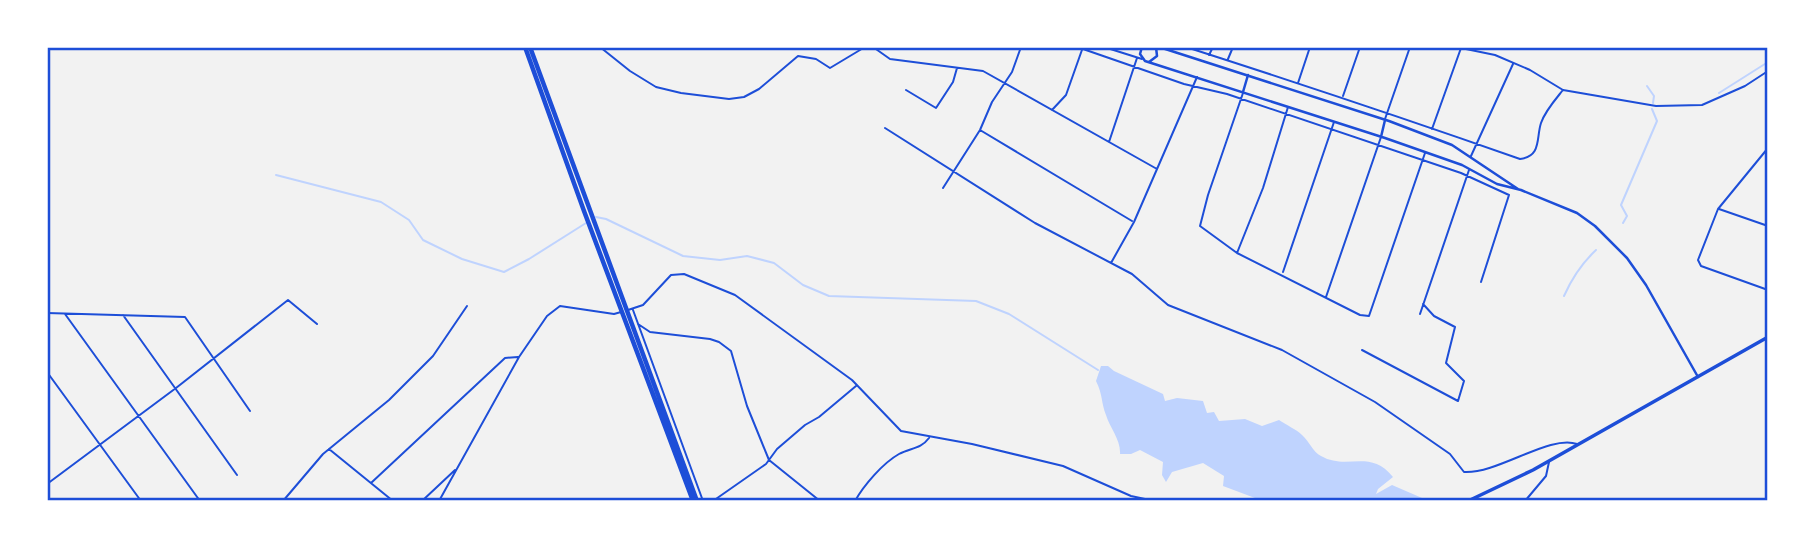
<svg xmlns="http://www.w3.org/2000/svg" width="1815" height="548" viewBox="0 0 1815 548" font-family="Ubuntu,sans-serif">
	<style>
		.water { fill: #bfd3fe }
		.lines { fill: none; stroke-linecap: round; stroke-linejoin: round }
		.stream { stroke: #bfd3fe; stroke-width: 2 }
		.minor { stroke: #1d4ed8; stroke-width: 2 }
		.secondary { stroke: #1d4ed8; stroke-width: 2.5 }
		.primary { stroke: #1d4ed8; stroke-width: 3.5 }
		.trunk { stroke: #1d4ed8; stroke-width: 4.5 }
		.neatline { fill: none; stroke: #1d4ed8; stroke-width: 2.5 }
	</style>
	<rect width="100%" height="100%" fill="#f2f2f2"/>
	<path class="water" d="M1101,366h7l6,5 49,23 2,7 12,-3 26,3 4,12 7,-1 5,9 26,-2 17,7 17,-6c7,5 17,9 23,15 7,6 11,17 19,21 26,15 49,-8 72,21l-15,12 -2,5 16,-9 37,16h-166l-40,-15 1,-10 -21,-13 -31,9 -6,10 -4,-7 1,-13 -23,-12 -9,4h-11c1,-14 -10,-26 -14,-39 -5,-12 -3,-20 -10,-34z"/>
	<g class="lines">
		<path class="stream" d="M1647,86l7,10 -1,7
			M1719,93l49,-31
			M276,175l105,27 28,18 14,20 39,19 42,13 25,-13 57,-36
			M596,217l10,2 77,37 37,4 27,-4 27,7 29,22 26,11 147,5 33,13 89,56
			M1623,223l4,-7 -6,-11 36,-84 -5,-12
			M1564,296c8,-18 17,-32 32,-46"/>
		<path class="minor" d="M600,47l30,24 26,16 25,6 48,6 15,-2 15,-8 39,-33 18,3 14,9 35,-21
			M873,47l17,12 93,12 174,98
			M1104,47l38,12
			M1186,47c112,36 223,73 334,112 22,-3 16,-21 21,-36 4,-12 14,-23 22,-33
			M1461,48l34,7 35,15 33,20 93,16 46,-1 43,-19 23,-15
			M1083,49l101,35 43,10 234,79 48,22 -28,87
			M1209,55l4,-8
			M1228,59l5,-12
			M1298,83l12,-36
			M906,90l30,18 17,-26 4,-14
			M1243,93l-35,102 -8,31 37,27 123,62 9,1 56,-163
			M1343,96l17,-49
			M1052,110l14,-15 17,-48
			M1385,119l25,-72
			M885,128l150,95 97,51 36,31 114,45 93,52 75,52 14,18c34,2 86,-38 113,-28
			M1432,129l29,-81
			M980,130l152,91
			M1109,142l28,-84
			M1768,148l-50,61 -20,51 3,6 67,24
			M1471,156l42,-92
			M943,188l37,-58 12,-28 20,-30 9,-25
			M1719,209l49,17
			M1237,253l26,-65 25,-81
			M1111,263l23,-41 63,-145
			M1283,272l51,-150
			M1326,297l55,-160
			M628,310l15,-5 28,-30 13,-1 51,21 117,85 49,51 71,13 91,22 68,30 14,3 68,2
			M633,310l70,191
			M47,313l138,4 65,94
			M65,314l135,187
			M1420,314l49,-144
			M123,315l114,160
			M638,324l12,8 60,7 9,3 12,9 16,55 22,54 51,41
			M1362,350l96,51 6,-20 -18,-18 9,-36 -21,-11 -11,-12
			M47,372l94,129
			M329,449l64,52
			M371,483l134,-125 13,-1
			M47,484l129,-96 112,-88 29,24
			M283,501l40,-47 66,-54 44,-44 34,-50
			M422,501l33,-31
			M439,501l80,-144 28,-41 13,-10 54,8 7,-2
			M713,501l53,-37 11,-15 28,-24 14,-8 37,-31
			M855,501c9,-16 28,-38 44,-47 11,-6 22,-5 30,-16
			M1525,501l21,-25 3,-14"/>
		<path class="secondary" d="M1142,47l-2,7 5,7 240,77 77,27 35,19 24,6 56,23 18,13 32,32 19,27 52,92
			M1159,47l230,74 63,24 66,44
			M1149,62l8,-6 -1,-9
			M1243,92l5,-17
			M1381,137l4,-17"/>
		<path class="primary" d="M1468,501l65,-31 235,-133"/>
		<path class="trunk" d="M525,47l59,164 109,290
			M530,47l167,454"/>
	</g>
	<rect width="1815" height="548" fill="none" stroke="#ffffff" stroke-width="98"/>
	<rect x="49" y="49" width="1717" height="450" class="neatline"/>
</svg>
